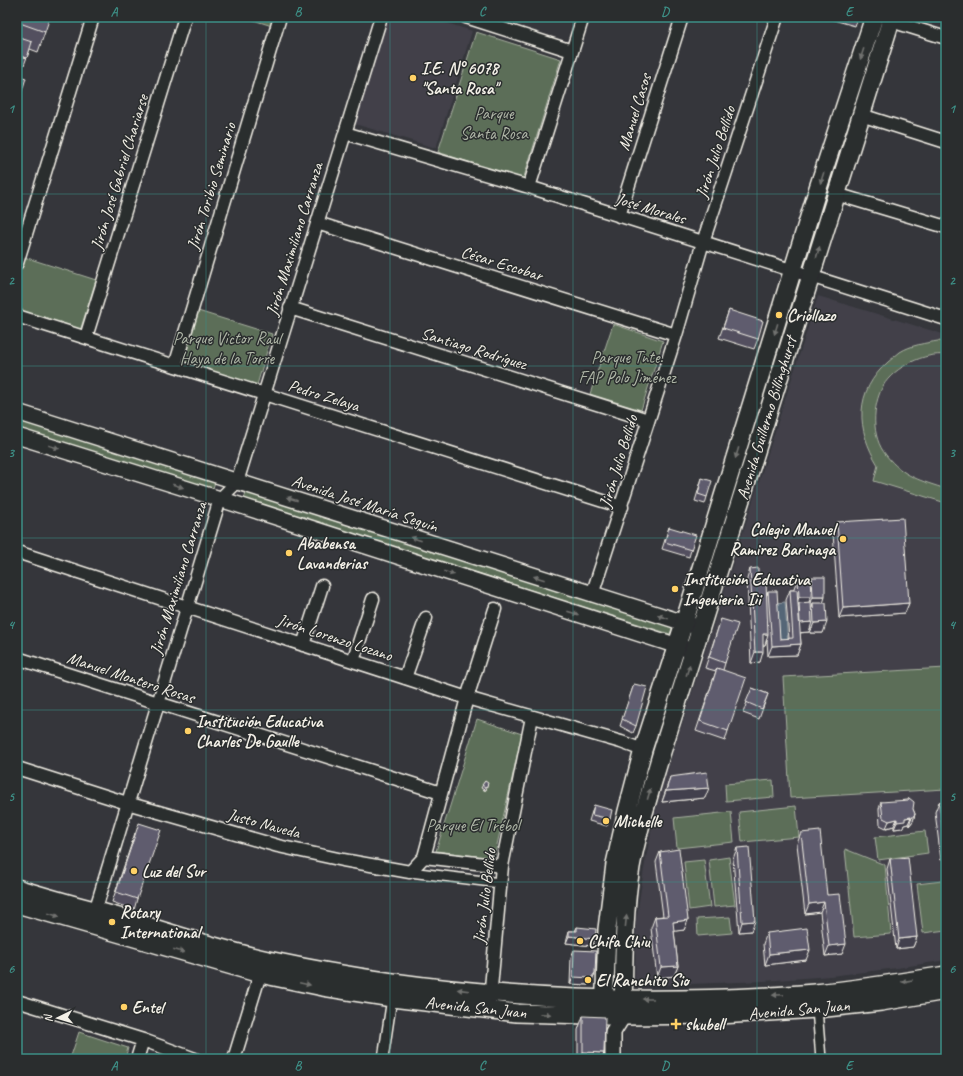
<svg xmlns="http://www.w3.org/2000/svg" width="963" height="1076" viewBox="0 0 963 1076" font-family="Caveat,sans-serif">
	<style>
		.built { fill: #42414a }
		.green { fill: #5b6e58; stroke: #a8b0a0 }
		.water { fill: #567; stroke: #959ea4 }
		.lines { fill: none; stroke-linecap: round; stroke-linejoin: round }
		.pedestrian-casing { stroke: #f4f1e8; stroke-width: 12 }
		.minor-casing { stroke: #f4f1e8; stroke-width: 15 }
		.tertiary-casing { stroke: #f4f1e8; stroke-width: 18 }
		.secondary-casing { stroke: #f4f1e8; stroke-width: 20 }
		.pedestrian { stroke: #2a2d2e; stroke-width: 9 }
		.minor { stroke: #2a2d2e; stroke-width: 12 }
		.tertiary { stroke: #2a2d2e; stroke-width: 15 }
		.secondary { stroke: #2a2d2e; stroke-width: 17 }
		.wall { fill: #524f5f; stroke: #f4f1e8 }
		.shaded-wall { fill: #42404d; stroke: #f4f1e8 }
		.building { fill: #5f5c6e; stroke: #f4f1e8 }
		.oneway { fill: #71726f }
		.grid { fill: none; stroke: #3d8f86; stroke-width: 1; stroke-opacity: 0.55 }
		.poi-dot { fill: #ffd166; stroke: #2a2d2e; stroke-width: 1.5 }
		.labels { text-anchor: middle; stroke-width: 3; stroke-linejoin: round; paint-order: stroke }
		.poi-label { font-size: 17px; font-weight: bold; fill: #f4f1e8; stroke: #2a2d2e; text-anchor: start }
		.street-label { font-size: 17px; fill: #f4f1e8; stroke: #2a2d2e }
		.park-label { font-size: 17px; fill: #afb6a7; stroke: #2a2d2e }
		.neatline { fill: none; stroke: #3d8f86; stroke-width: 1.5 }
		.grid-label { font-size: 13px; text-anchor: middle; font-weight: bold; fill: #3d8f86 }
	</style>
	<rect width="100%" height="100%" fill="#35363b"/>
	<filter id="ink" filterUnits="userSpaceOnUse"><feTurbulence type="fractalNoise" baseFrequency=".025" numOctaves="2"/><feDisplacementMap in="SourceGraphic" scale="8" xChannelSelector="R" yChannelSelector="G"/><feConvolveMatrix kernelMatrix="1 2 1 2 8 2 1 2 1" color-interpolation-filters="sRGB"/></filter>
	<g filter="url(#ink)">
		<path class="built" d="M387,17h40l45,14 -36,117 -81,-24z
			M818,296l128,39v625l-49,8 -67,8 -67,5 -123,5 -5,-5 1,-59 8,-53 9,-47 9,-35z"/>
		<path class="green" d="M244,17h31l-3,9z
			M476,32l85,27 -38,121 -85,-28z
			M24,257l72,23 -16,51 -63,-20v-32z
			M198,311l74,23 -15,51 -75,-23z
			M613,324l50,17 -22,69 -51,-16z
			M938,341l8,1v13c-21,-3 -52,12 -63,31 -11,20 -12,51 3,69 17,22 36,26 60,34v14l-72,-22 4,-16c-22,-36 -24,-73 10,-103 4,-3 8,-7 12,-10 11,-7 26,-9 38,-11z
			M17,419l198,63 -3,9 -195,-63z
			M247,489l426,137 -3,8 -426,-135z
			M946,668v121l-156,9 -7,-121z
			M477,719l45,15 -28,124 -58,-7z
			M773,780l1,17 -48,4 -1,-17z
			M796,806l3,31 -57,5 -3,-30z
			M731,812l3,30 -57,6 -3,-30z
			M925,831l3,22 -50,7 -3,-23z
			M845,849l40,16 6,69 -37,3z
			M729,857l6,48 -21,2 -5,-47z
			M704,860l6,47 -21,3 -5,-48z
			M942,881l4,49 -23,3 -6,-49z
			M730,917l2,16 -34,3 -1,-17z
			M79,1032l49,16 -3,11h-55z"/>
		<path class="water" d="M785,602l3,43 -11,1 -2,-43z"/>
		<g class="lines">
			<g class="pedestrian-casing">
				<path id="pedestrian" d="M410,872l90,11
					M817,1009l4,50
					M383,1059l9,-61"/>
			</g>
			<g class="minor-casing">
				<path id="minor" d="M466,17l106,34
					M891,21l55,17
					M861,115l85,27
					M345,133l184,54 417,132
					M529,187l54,-170
					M836,194l110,33
					M619,216l63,-199
					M317,223l359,112
					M17,263l76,-246
					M290,308l358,112
					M17,316l605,191
					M86,337l99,-320
					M175,366l105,-349
					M17,552l450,146 154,44 22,8
					M592,595l84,-260 27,-93 74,-225
					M303,645l19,-59
					M17,658l424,135
					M353,661l20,-62
					M405,678l21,-60
					M17,768l110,35 151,43 65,14 67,12 14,-15 78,9
					M424,857l43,-159 28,-89
					M93,918l127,-419 17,-17 144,-465
					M490,999l12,-133 30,-149
					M17,1001l126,39 52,19
					M137,1059l6,-19
					M234,1059l26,-85"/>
			</g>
			<g class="tertiary-casing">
				<path id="tertiary" d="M17,412l677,214
					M17,436l203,63 467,150
					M613,1059v-27l10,-16"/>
			</g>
			<g class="secondary-casing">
				<path id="secondary" d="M17,888c35,11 70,20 105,30 48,15 96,31 146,42 178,38 365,47 547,33 44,-4 87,-11 131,-18
					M17,904l243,70 63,13 69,11 125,15 106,3 97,-1 97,-6 64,-7 65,-11
					M604,1016l3,-87 8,-65 12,-53 16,-61 41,-127 134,-435 56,-171
					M623,1016c1,-49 0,-100 8,-149 7,-38 19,-75 30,-112l231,-738"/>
			</g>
			<use href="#pedestrian" class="pedestrian"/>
			<use href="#minor" class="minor"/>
			<use href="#tertiary" class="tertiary"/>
			<use href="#secondary" class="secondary"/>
		</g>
		<path class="wall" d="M17,17l28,15 -7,20 -8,-3 -6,16 -7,-2z
			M831,17h27l-3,9 -25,-7z
			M913,17h12l-1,3z
			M17,75l4,19 -3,7h-1z
			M729,310l29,29 -4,10 -35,-11z
			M702,478l5,19 -2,7 -10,-3z
			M837,522l72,81 -4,10 -66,5 -6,-85z
			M669,527l22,23 -2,7 -27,-8z
			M750,569l8,13 9,13 1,-4 12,48h9l-3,-39 4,-10h4v-2l4,-10 12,4 2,-5 11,26v30h-13v-5l-1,4 -9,1 1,11 -4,11 -29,1 -1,-16 -2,5h-2l-3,17 -9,1 -4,-84z
			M721,619l4,44 -2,7 5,61 -3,10 -29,-10 20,-60 -11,-3z
			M634,684l2,42 -3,7 -13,-7z
			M752,688l16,6 -9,25 -16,-6z
			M670,777l35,21 -43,4z
			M485,781l1,9h-2l-3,-2z
			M946,801v58l-5,1 -6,-48 4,-10z
			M881,802l32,7 2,5 -2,7 -4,5 -1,-2 -4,1 -2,3 -8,1v-3l-8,2 -6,-3 -1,-16z
			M594,805l16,14 -3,7 -18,-5z
			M135,833l2,66 -3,11 -22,-8z
			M801,833l26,62 15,59 -17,2 -5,-44 -15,2 -8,-70z
			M737,848l14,83 -12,1 -6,-73z
			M660,852l28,68 -4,10 -10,1 4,35 -4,10 -17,2 -6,-50 4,-11 8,-1 -7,-54z
			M890,859l27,78 -4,10 -17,2 -9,-80z
			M946,869v21l-2,-16z
			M577,927l18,12 -3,7 -26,-3 1,-5 2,-7h6z
			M767,933l39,27 -41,5 -2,-21z
			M574,950l21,23 -3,7 -4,5 -18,-1 1,-27z
			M583,1016l21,37 -2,6h-24v-29z"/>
		<path class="shaded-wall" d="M799,597h12l-4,10 -8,-4 -2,5h-2z
			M813,597h12l-3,10 -9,-4 -1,5h-3z
			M909,603l-4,10 -66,5 4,-10z
			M812,622l-3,10 -13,1 4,-10z
			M827,622l-4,11h-13l4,-10z
			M763,634h5l-3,11h-6z
			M801,644l-4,11 -29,1 4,-10z
			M755,652h8l-3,10 -9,1z
			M487,786l-1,4h-2l1,-3z
			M709,788l-4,10 -43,4 4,-11z
			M915,814l-2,7 -4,5 2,-7z
			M911,817l-3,7 -4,1 -2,3 -8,1 3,-7 8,-4z
			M897,819l-3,7 -8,2 3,-7z
			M945,849h1v10l-5,1z
			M824,902l-4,10 -15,2 4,-10z
			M688,920l-4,10 -15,2 4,-10z
			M755,921l-4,10 -12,1 3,-10z
			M569,936l26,3 -3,7 -26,-3z
			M917,937l-4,10 -17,2 3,-10z
			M846,944l-4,10 -17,2 4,-10z
			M810,950l-4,10 -41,5 4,-11z
			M678,966l-4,10 -17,2 4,-11z
			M595,973l-3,7 -4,5 -18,-1 3,-7z
			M583,1052l21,1 -2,6h-22z"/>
		<path class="building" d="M17,17h33l-5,15 -28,-10z
			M851,17h7l-1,2z
			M17,37l15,5 -5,16 -10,-3z
			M17,75l9,3 -5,16 -4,-1z
			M729,310l34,11 -5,18 -35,-11z
			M702,478l10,3 -5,16 -9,-3z
			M903,518l6,85 -66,5 -6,-86z
			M669,527l27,8 -5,15 -26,-8z
			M758,568v14h8l2,52h-5v18h-8l-5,-83z
			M810,577l1,20h-12l-1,-19z
			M812,577h13v20h-12z
			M790,590h7l4,54 -29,2 -4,-55h9l3,48 13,-1z
			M811,602l1,20 -12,1 -1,-20z
			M813,603h13l1,19 -13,1z
			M721,619l17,5 -13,39 -16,-6z
			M717,668l29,10 -18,53 -28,-10z
			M634,684l13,3 -11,39 -14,-7z
			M752,688l16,6 -6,15 -16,-7z
			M707,772l2,16 -43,3 4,-14z
			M485,781l3,2 -1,3 -2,1 -3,-2z
			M909,798l5,4 -1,7 2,5 -4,5v-2l-6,1v3l-8,1v-3l-8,2 -6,-3 -2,-16 27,-2z
			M946,801v48h-1l-6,-47z
			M594,805l18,5 -2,9 -18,-4z
			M139,823l22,7 -24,69 -21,-7z
			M820,831l7,64 13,-1 6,50 -17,2 -5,-44 -15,2 -8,-71z
			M749,847l6,74 -13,1 -5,-74z
			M679,849l9,71 -15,2 5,44 -17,1 -6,-50 13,-1 -8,-64z
			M908,857l9,80 -18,2 -9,-80z
			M577,927l19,2 -1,10 -26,-3v-5h8z
			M807,928l3,22 -41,4 -2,-21z
			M574,950l22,1 -1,22 -4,5 -18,-1z
			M583,1016l22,1 -1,36 -21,-1z"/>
		<defs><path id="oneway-solid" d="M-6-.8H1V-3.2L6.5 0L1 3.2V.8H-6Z"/></defs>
		<g class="oneway">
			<use href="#oneway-solid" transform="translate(862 54) rotate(108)"/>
			<use href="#oneway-solid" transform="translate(822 178) rotate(108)"/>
			<use href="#oneway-solid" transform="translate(818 252) rotate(-73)"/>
			<use href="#oneway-solid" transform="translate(776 329) rotate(107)"/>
			<use href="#oneway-solid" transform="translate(54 447) rotate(17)"/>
			<use href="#oneway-solid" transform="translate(737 453) rotate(107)"/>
			<use href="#oneway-solid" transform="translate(178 486) rotate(17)"/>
			<use href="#oneway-solid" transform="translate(292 499) rotate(-162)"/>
			<use href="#oneway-solid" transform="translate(416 539) rotate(-162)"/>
			<use href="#oneway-solid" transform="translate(449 573) rotate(18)"/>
			<use href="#oneway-solid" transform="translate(539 578) rotate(-162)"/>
			<use href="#oneway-solid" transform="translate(573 613) rotate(18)"/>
			<use href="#oneway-solid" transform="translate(663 617) rotate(-163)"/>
			<use href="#oneway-solid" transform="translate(688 670) rotate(-72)"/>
			<use href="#oneway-solid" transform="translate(649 794) rotate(-74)"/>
			<use href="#oneway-solid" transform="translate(54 915) rotate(16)"/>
			<use href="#oneway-solid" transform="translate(626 921) rotate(-84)"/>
			<use href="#oneway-solid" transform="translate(179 951) rotate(16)"/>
			<use href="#oneway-solid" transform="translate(907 981) rotate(171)"/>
			<use href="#oneway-solid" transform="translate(305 984) rotate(12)"/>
			<use href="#oneway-solid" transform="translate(463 990) rotate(-173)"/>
			<use href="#oneway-solid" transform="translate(778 995) rotate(177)"/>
			<use href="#oneway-solid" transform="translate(648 999) rotate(180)"/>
			<use href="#oneway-solid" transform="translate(545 1014) rotate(2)"/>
		</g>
	</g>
	<path class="grid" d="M206,17v1042M390,17v1042M573,17v1042M757,17v1042M17,194h929M17,366h929M17,538h929M17,710h929M17,882h929"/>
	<g class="poi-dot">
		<circle cx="413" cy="78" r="4"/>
		<circle cx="779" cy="315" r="4"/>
		<circle cx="843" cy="539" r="4"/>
		<circle cx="289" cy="553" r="4"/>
		<circle cx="675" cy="589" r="4"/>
		<circle cx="188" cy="731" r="4"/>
		<circle cx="606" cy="821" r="4"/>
		<circle cx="134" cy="871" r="4"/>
		<circle cx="112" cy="922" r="4"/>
		<circle cx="580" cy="941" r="4"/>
		<circle cx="588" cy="980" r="4"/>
		<circle cx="124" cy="1007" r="4"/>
		<path d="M674 1018h4v4h4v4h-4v4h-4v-4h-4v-4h4z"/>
	</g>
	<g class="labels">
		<g class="poi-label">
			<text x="421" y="74">I.E. N° 6078<tspan x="421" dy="20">"Santa Rosa"</tspan></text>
			<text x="787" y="321">Criollazo</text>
			<text x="835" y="535" text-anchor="end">Colegio Manuel<tspan x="835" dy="20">Ramirez Barinaga</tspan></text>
			<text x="297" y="549">Ababensa<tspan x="297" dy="20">Lavanderias</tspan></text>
			<text x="683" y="585">Institución Educativa<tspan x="683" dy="20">Ingenieria Iii</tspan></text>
			<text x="196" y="727">Institución Educativa<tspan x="196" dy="20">Charles De Gaulle</tspan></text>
			<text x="614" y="827">Michelle</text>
			<text x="142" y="877">Luz del Sur</text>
			<text x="120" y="918">Rotary<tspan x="120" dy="20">International</tspan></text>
			<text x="588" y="947">Chifa Chiu</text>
			<text x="596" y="986">El Ranchito Sio</text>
			<text x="132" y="1013">Entel</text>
			<text x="685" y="1030">shubell</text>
		</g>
		<g class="street-label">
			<text transform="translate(634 112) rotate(-73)" y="6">Manuel Casos</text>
			<text transform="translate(715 152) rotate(-72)" y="6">Jirón Julio Bellido</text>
			<text transform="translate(119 172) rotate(-73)" y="6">Jirón José Gabriel Chariarse</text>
			<text transform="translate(211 186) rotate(-73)" y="6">Jirón Toribio Seminario</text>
			<text transform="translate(651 208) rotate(17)" y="6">José Morales</text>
			<text transform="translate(294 239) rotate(-73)" y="6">Jirón Maximiliano Carranza</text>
			<text transform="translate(502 263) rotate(17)" y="6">César Escobar</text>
			<text transform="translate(474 348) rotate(17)" y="6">Santiago Rodríguez</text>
			<text transform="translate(324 395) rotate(17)" y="6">Pedro Zelaya</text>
			<text transform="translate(766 418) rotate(-73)" y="6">Avenida Guillermo Billinghurst</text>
			<text transform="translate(618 461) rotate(-73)" y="6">Jirón Julio Bellido</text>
			<text transform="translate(365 503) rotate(18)" y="6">Avenida José María Seguín</text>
			<text transform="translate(178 578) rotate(-73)" y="6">Jirón Maximiliano Carranza</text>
			<text transform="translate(335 637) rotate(18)" y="6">Jirón Lorenzo Lozano</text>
			<text transform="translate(131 677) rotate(18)" y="6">Manuel Montero Rosas</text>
			<text transform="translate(264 823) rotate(15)" y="6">Justo Naveda</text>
			<text transform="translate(484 896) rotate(-83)" y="6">Jirón Julio Bellido</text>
			<text transform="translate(476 1007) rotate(6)" y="6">Avenida San Juan</text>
			<text transform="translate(799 1009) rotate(-5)" y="6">Avenida San Juan</text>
		</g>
		<g class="park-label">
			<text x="494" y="119">Parque<tspan x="494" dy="20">Santa Rosa</tspan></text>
			<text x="227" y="344">Parque Victor Raul<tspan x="227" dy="20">Haya de la Torre</tspan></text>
			<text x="627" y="363">Parque Tnte.<tspan x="627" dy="20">FAP Polo Jiménez</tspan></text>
			<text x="473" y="831">Parque El Trébol</text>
		</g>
	</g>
	<rect width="963" height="1076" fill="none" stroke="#2a2d2e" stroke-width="44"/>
	<g transform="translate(58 1018) rotate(265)" stroke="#2a2d2e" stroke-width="3" paint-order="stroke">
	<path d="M0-3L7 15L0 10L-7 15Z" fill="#f4f1e8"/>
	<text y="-6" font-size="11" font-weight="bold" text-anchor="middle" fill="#f4f1e8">N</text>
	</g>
	<rect x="22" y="22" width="919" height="1032" class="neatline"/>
	<g class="grid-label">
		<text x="114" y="16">A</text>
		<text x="298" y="16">B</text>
		<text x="482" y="16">C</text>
		<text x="665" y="16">D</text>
		<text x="849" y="16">E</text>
		<text x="11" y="113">1</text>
		<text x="952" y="113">1</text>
		<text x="11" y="285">2</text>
		<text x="952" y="285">2</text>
		<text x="11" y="457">3</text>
		<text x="952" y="457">3</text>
		<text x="11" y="629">4</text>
		<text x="952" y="629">4</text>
		<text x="11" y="801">5</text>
		<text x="952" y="801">5</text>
		<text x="11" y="973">6</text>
		<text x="952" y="973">6</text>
		<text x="114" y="1070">A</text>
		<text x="298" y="1070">B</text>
		<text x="482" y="1070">C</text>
		<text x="665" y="1070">D</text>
		<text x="849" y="1070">E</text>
	</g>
</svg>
